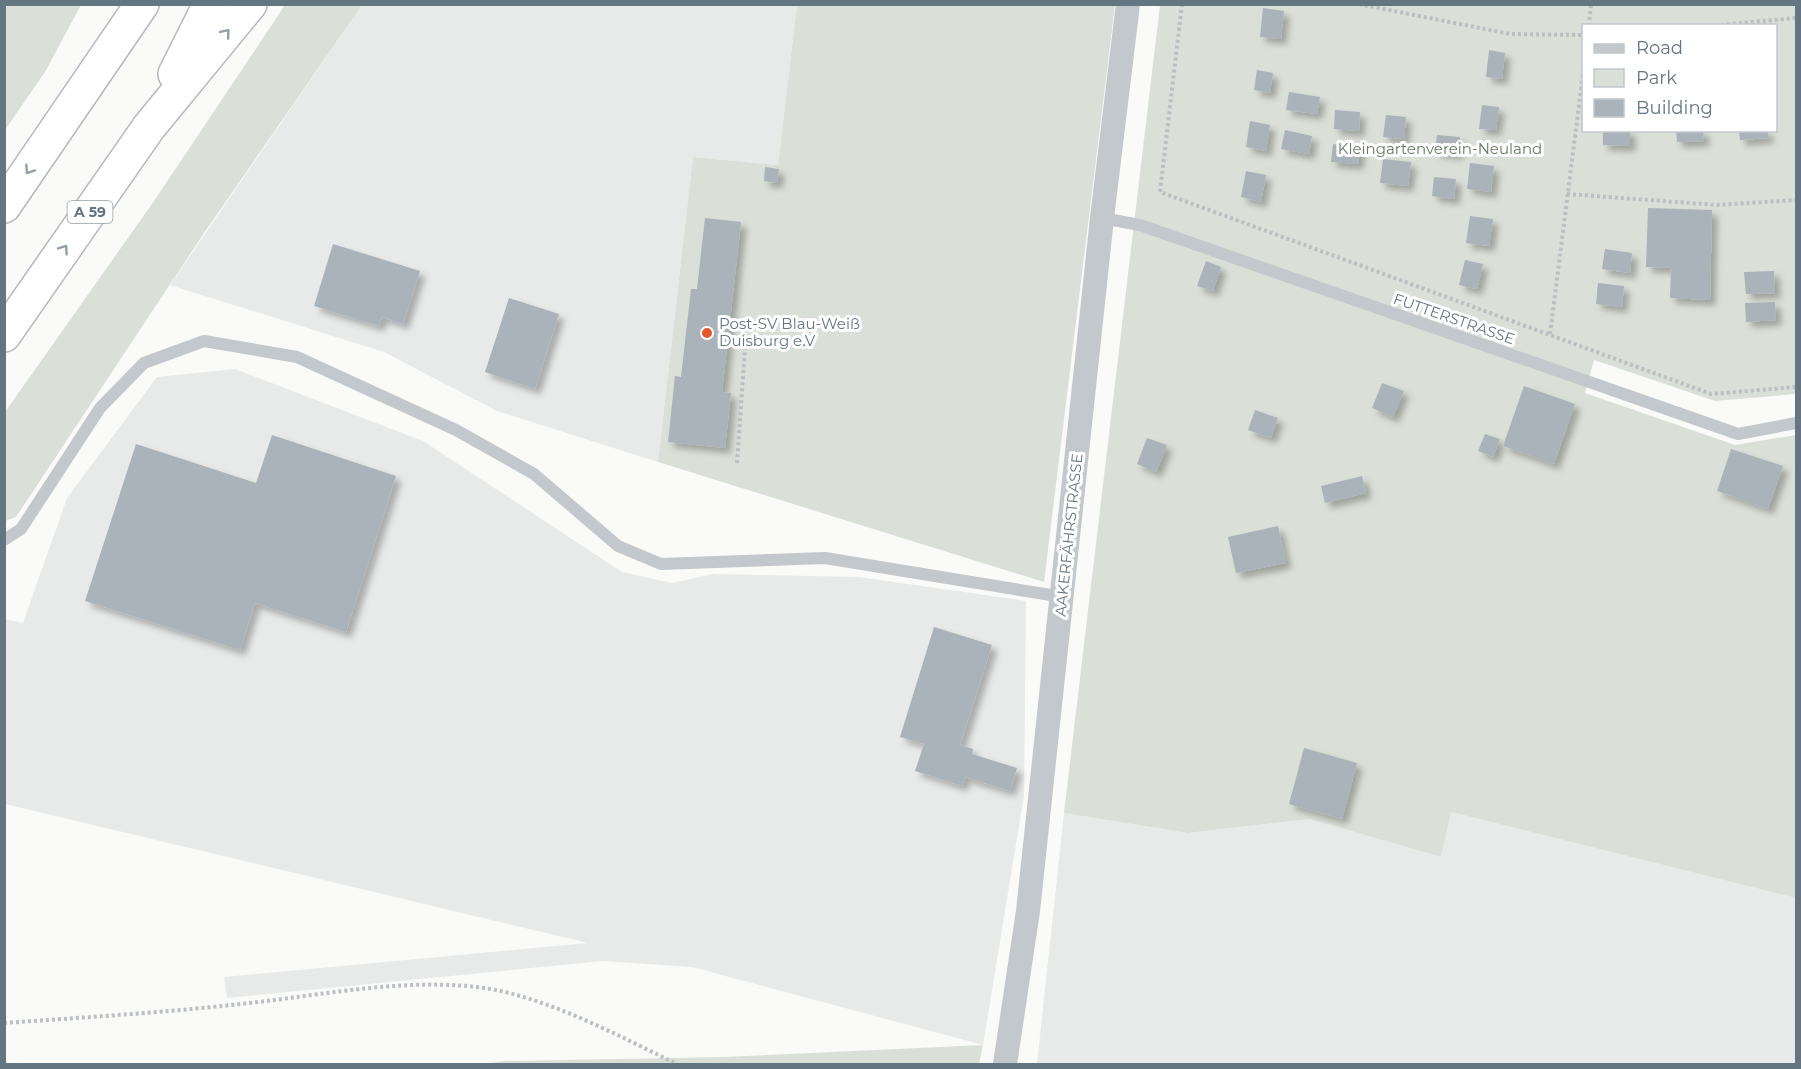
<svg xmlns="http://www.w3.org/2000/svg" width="1801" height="1069" viewBox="0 0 1801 1069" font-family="Montserrat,sans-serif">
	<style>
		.built { fill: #e8e9e9 }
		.green { fill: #dadfd7; fill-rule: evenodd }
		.building { fill: #aab3b9; filter: url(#shadow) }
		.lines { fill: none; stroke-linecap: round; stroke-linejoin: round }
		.motorway-casing { stroke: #b4b9bd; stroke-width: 36 }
		.path { stroke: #bbbfc2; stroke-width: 4; stroke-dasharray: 3 3; stroke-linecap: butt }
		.service { stroke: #c3c8cc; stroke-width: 12 }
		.minor { stroke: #c3c8cc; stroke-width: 24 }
		.motorway { stroke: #fff; stroke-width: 33 }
		.oneway { stroke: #939fa8 }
		.poi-dot { fill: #e4572e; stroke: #fff; stroke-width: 2 }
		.labels { text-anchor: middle; stroke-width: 6; stroke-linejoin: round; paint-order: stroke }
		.shield { fill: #fff; stroke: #939fa8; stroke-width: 1.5 }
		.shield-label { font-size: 14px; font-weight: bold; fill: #657683 }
		.park-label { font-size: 15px; fill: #687a64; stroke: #fff }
		.street-label { font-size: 15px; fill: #657683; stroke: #fff }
		.poi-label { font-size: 15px; fill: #657683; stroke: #fff; text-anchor: start }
	</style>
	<defs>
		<filter id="shadow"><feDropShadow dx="5.5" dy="5.5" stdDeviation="3" flood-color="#0004"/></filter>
	</defs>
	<rect width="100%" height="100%" fill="#fafaf8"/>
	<path class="built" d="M362,5h435l-19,160 -85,-8 -35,305 -161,-51 -113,-59 -214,-67z
		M235,369l188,72 199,131 50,11 41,-9 146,3 167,24 -2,194 -41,250 -291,-78 -89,-6 -376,37 -3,-21 364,-34 -583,-139v-185l18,4 44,-125 90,-121z
		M1451,812l345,86v166h-759l27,-251 124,20 122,-14 131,38z"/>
	<path class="green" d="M5,4l76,1 -36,67 -40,58z
		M285,5h77l-158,228 -188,284 -11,4v-109l149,-211z
		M797,5h318l-71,577 -386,-120 35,-305 85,8z
		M1160,5h636v389l-81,7 -121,-41 -9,33 150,52 61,-10v463l-345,-86 -10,45 -131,-38 -122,14 -124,-20zM1584,26h192v104h-192z
		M983,1045l-4,19h-496l21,-3 221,-4z"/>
	<path class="building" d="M1263,8l21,3 -3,28 -21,-2z
		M1489,50l16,3 -3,26 -16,-2z
		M1257,70l16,3 -3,20 -16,-3z
		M1289,92l31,5 -3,17 -31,-4z
		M1482,105l17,2 -3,23 -17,-1z
		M1335,110l25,2 -1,19 -25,-2z
		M1386,115l20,2 -2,22 -21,-2z
		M1250,121l20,4 -4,26 -20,-4z
		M1285,130l27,6 -3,18 -28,-5z
		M1603,130h27v16l-27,-1z
		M1676,130h27l1,11 -27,1z
		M1739,130h29v8l-28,2z
		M1437,135l23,2 -2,17 -23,-2z
		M1333,144l27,3 -2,17 -27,-2z
		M1383,159l28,3 -3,24 -28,-3z
		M1470,163l24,3 -3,26 -24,-3z
		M765,167l14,2 -2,14 -13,-2z
		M1246,171l20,4 -5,27 -20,-5z
		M1434,177l22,2 -2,20 -22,-3z
		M1648,208l64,2 -2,90 -40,-2 1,-30 -25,-1z
		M1470,216l23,3 -4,27 -23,-3z
		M705,218l36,4 -19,170 9,1 -6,55 -57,-6 7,-66 6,1 10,-88h6z
		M333,244l87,27 -17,53 -21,-7 -3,9 -65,-20z
		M1605,249l27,4 -2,20 -28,-4z
		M1465,260l18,4 -6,25 -18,-4z
		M1206,261l15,6 -8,24 -16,-5z
		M1774,271l1,22 -29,1 -2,-22z
		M1598,283l26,3 -2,21 -26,-3z
		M509,298l50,16 -24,75 -50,-17z
		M1775,302l1,18 -30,2 -1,-19z
		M1382,383l22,8 -11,26 -21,-9z
		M1524,386l51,18 -21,60 -51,-18z
		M1255,410l23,8 -7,20 -23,-8z
		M1485,434l15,5 -7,18 -15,-6z
		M272,435l124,41 -50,156 -91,-29 -15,47 -155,-49 51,-157 120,39z
		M1147,438l20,7 -11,27 -19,-8z
		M1731,449l52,17 -15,43 -51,-18z
		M1362,476l4,17 -41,10 -4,-17z
		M1278,526l8,37 -50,10 -8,-36z
		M934,627l58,18 -32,100 13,4 -1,5 45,14 -7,23 -45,-14 -3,9 -47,-15 9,-27 -24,-7z
		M1304,748l53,15 -15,56 -53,-15z"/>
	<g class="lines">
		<g class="motorway-casing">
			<path id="motorway" d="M175,74l35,-70
				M4,206l138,-202
				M4,335l145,-208 101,-123"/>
		</g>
		<path class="path" d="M1182,4l-22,188 551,202 85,-7
			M1359,4l151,30 74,1
			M1589,26l2,-22
			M1709,26l87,-8
			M1567,194l150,11 79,-5
			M1550,334l34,-268
			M737,463l10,-144
			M4,1023c85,-6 170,-11 254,-21 77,-9 166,-27 243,-11 61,14 120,46 176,73"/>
		<path class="service" d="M1102,218l38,7 598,209 58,-11
			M4,540l17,-11 79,-121 44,-45 60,-22 93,16 159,73 78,44 84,72 43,18 164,-6 238,39"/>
		<path class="minor" d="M1005,1064l23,-153 74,-693 26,-214"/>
		<use href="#motorway" class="motorway"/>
	</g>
	<defs><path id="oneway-chevron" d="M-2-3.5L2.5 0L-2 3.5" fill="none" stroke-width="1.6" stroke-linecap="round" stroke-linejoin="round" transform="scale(1.5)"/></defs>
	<g class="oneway">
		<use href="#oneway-chevron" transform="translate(226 33) rotate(-50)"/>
		<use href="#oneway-chevron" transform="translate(29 170) rotate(124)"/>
		<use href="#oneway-chevron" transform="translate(64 249) rotate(-55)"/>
	</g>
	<circle class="poi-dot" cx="707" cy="333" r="6"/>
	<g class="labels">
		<rect class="shield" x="67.5" y="201" width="45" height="22" rx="4.5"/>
		<g class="shield-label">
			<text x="90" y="217">A 59</text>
		</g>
		<g class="park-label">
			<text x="1440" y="154">Kleingartenverein-Neuland</text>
		</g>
		<g class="street-label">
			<text transform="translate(1454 319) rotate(19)" y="5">FUTTERSTRASSE</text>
			<text transform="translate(1069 535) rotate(-84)" y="5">AAKERFÄHRSTRASSE</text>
		</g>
		<g class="poi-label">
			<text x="719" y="329">Post-SV Blau-Weiß<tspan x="719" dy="17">Duisburg e.V</tspan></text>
		</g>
	</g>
	<rect width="1801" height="1069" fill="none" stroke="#657683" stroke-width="12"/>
	<rect x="1582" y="24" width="195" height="108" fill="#ffffff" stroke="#c1c8cd" stroke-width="1.5"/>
	<rect x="1594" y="44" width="30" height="9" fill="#c3c8cc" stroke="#c1c8cd" stroke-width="1.5"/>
	<text x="1636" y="54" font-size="18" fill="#657683">Road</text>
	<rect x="1594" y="69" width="30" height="18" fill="#dadfd7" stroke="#c1c8cd" stroke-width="1.5"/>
	<text x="1636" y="84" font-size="18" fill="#657683">Park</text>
	<rect x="1594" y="99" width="30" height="18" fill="#aab3b9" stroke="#c1c8cd" stroke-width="1.5"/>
	<text x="1636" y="114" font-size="18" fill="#657683">Building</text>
</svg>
